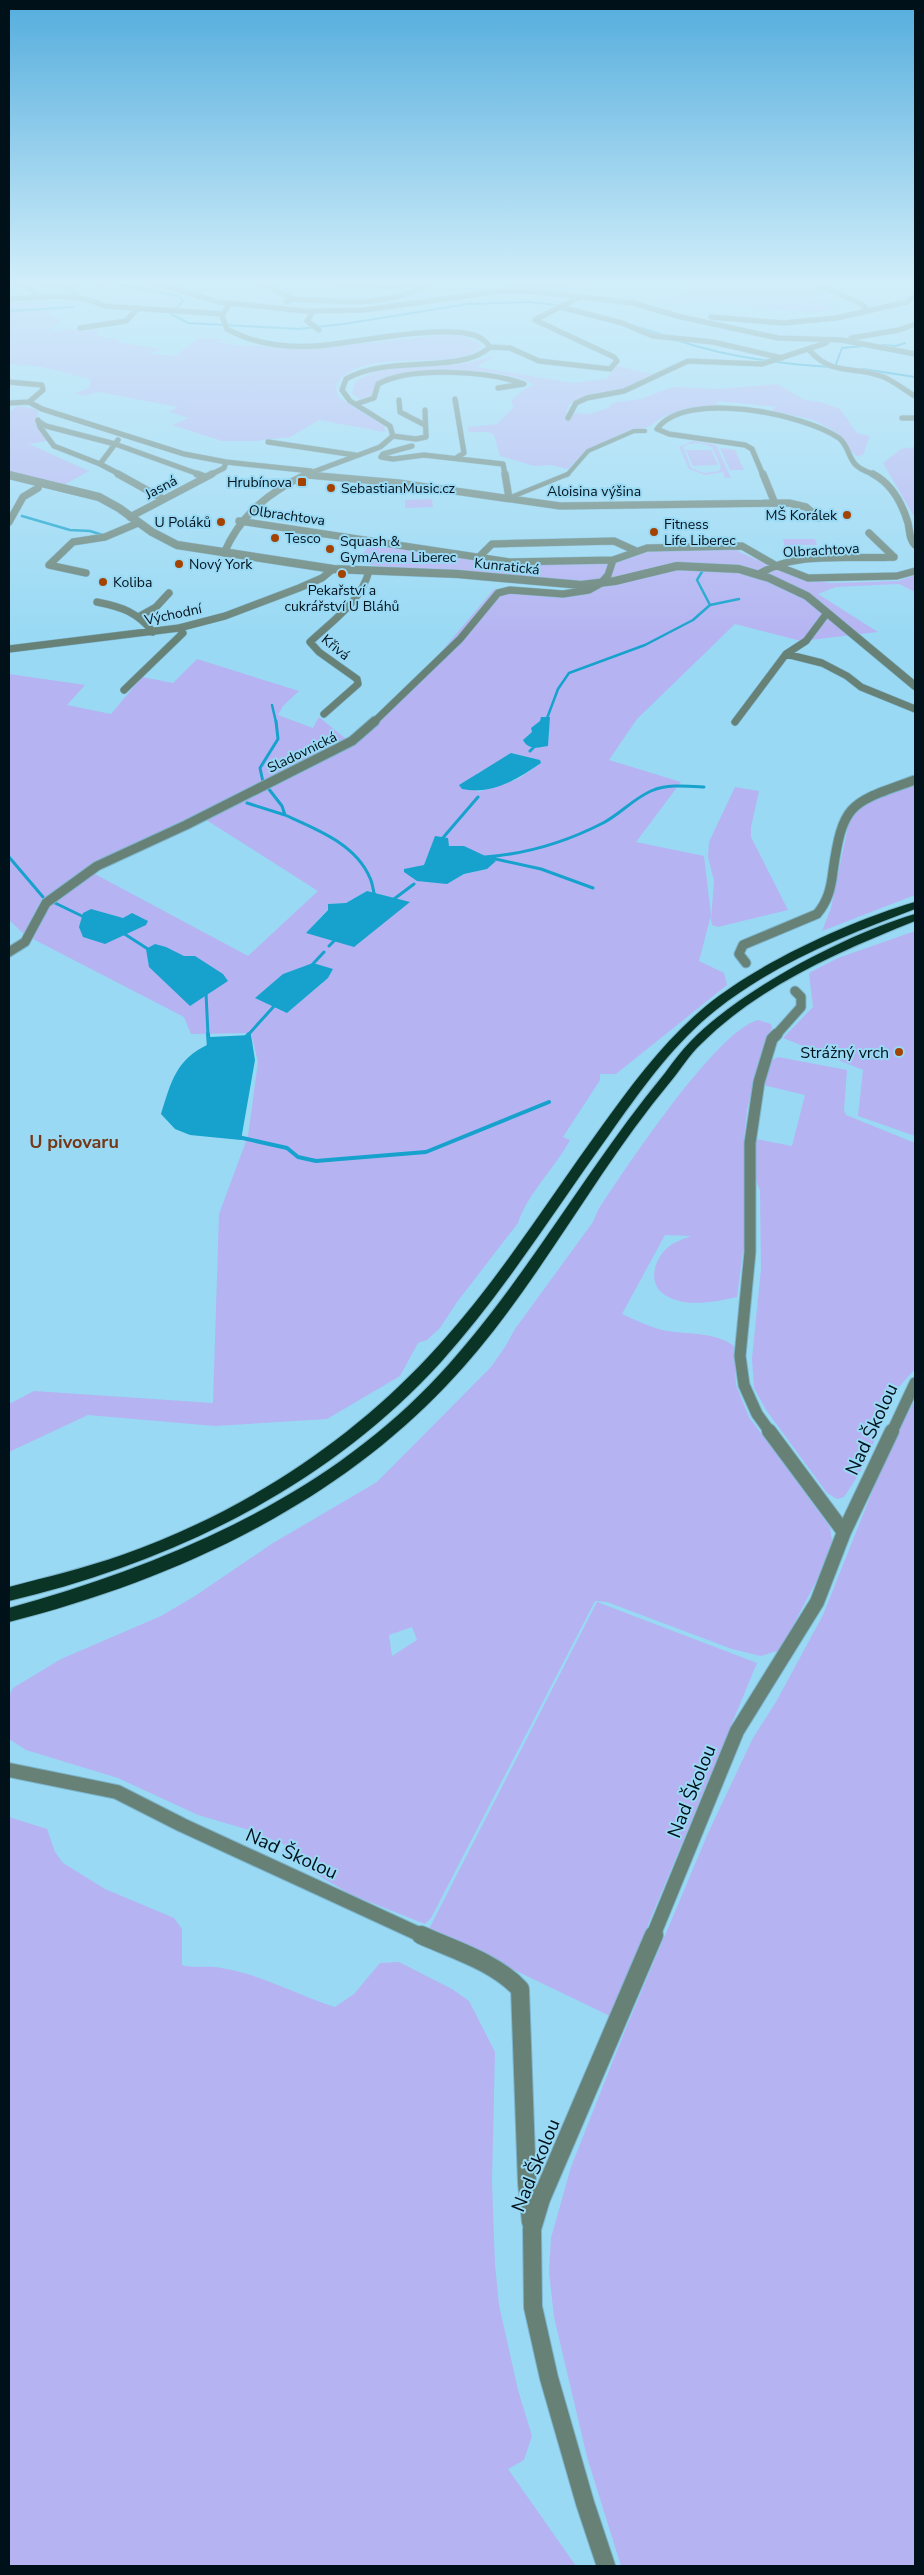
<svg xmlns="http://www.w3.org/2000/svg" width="924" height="2575" viewBox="0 0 924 2575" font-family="'Nunito Sans',sans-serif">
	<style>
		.green { fill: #b5b3f2; fill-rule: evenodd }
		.water { fill: #16a2cc }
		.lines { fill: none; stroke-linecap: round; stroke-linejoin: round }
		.stream-far3 { stroke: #16a2cc; stroke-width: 2 }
		.stream-far2 { stroke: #16a2cc; stroke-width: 2.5 }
		.stream-far1 { stroke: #16a2cc; stroke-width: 3 }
		.stream { stroke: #16a2cc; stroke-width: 4 }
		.pedestrian-far1-casing { stroke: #7db5cd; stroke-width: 5 }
		.pedestrian-casing { stroke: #7db5cd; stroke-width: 5.5 }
		.minor-far5-casing { stroke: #7db5cd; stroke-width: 6 }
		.minor-far4-casing { stroke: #7db5cd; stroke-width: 8 }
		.minor-far3-casing { stroke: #7db5cd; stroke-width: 11 }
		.minor-far2-casing { stroke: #7db5cd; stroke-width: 13 }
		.minor-far1-casing { stroke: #7db5cd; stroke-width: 16 }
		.minor-casing { stroke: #7db5cd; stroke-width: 20 }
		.tertiary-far1-casing { stroke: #7db5cd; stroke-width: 7 }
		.tertiary-casing { stroke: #7db5cd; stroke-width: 9 }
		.trunk-casing { stroke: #7db5cd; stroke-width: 2 }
		.pedestrian-far1 { stroke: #688176; stroke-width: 4 }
		.pedestrian { stroke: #688176; stroke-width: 4.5 }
		.minor-far5 { stroke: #688176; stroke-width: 5 }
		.minor-far4 { stroke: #688176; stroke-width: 7 }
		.minor-far3 { stroke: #688176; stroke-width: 9 }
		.minor-far2 { stroke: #688176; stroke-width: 11 }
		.minor-far1 { stroke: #688176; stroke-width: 14 }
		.minor { stroke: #688176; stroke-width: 18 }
		.tertiary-far1 { stroke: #688176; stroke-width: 5.5 }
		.tertiary { stroke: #688176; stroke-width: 8 }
		.trunk { fill: #0a3526; fill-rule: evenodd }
		.poi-dot { fill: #a44200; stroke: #99d9f4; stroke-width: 2 }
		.labels { text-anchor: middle; stroke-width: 4; stroke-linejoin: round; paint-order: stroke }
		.far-poi-label { font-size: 14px; fill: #00111a; stroke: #99d9f4; text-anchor: start }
		.far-street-label { font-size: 14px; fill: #00111a; stroke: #99d9f4 }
		.poi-label { font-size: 16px; fill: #00111a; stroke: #99d9f4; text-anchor: end }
		.neighbourhood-label { font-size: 18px; font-weight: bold; fill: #763715; stroke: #99d9f4 }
		.near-street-label { font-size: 19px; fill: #00111a; stroke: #99d9f4 }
	</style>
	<rect width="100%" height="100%" fill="#99d9f4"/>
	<path class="green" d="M678,281h127l24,10 -22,7 31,10 -25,5 -120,-13 -1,7 -26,-7 25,-9z
		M43,302l8,15 10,3 -12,12 31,-4 20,2 -6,5 27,5 -3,2 43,7 -12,5 26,2 24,-18 26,1 -7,3 31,5 3,-2 51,5 147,-16 16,3 14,7 1,3c-20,27 -124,-4 -145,39l2,11 46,29 1,6 -66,-12 -29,17 -34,4h-34l-50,-16 17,-7 -20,-6 9,-5 -79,-15 -15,4 -9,-3 15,-5v-9l-48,-12 -33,-3v-61z
		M495,356l-19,11 97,16 33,-4 11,-13 35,8 -29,15 -39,8 -15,7 -3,9 23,1 19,-6 4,-5 29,-4 32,-12 45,2 60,-5 26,16 16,2 20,7 17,24 13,3 -7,19 -7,1 -23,-26 -22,-11 -40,-8 5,-4 -58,-6 -2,7c-23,0 -47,2 -66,18l-64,24 -18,19 -17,-4 -17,1 -34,-10 -6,-21 -6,-3h-19l-2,-5 30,-3 17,-17 -3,-6 12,-11 11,-5c-26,-20 -129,-15 -159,-2l-3,13 -12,3 -8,-6 3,-11c27,-19 63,-15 94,-17 16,-1 30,-5 46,-9z
		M17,406l21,4 -1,15 10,16 -18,3 60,27 -29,16 -51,-12v-62z
		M693,441l23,4 15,33h-6l-2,-6 -18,3 -16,-6 -10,-22zM700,443l12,4 9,20 -2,4 -15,2 -13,-5 -8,-21 5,-3z
		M915,447v71l-32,-55 18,-14z
		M720,448l15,2 9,20h-14z
		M686,450h25l7,15 -25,1z
		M432,499l1,8 -28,1v-8z
		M783,539h32l2,6h-24l1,4h-9z
		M371,544l145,20 81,-2 36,-5 18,-7 82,-1 65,29 33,5 67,-2 17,-6v17l-16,-8 -63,3 -18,7 60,38 -77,9 -66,-17 -98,95 -28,41 72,22 -45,60 68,14 7,59 -12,46 25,12 3,12 -111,89h-16v6l-37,57 7,3c-15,28 -42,53 -52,83l-61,79 -17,26 -13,12 -9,3 -18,33 -73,43 -112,7 -127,-11 -79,37v-48l25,-13 179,12 6,-189 29,-78 10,-74 -7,-29 -60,1 -7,-17 -151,-78 15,-33 45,-33 155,83 70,-65 -118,-75 -116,53 -43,31 -17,34 -15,-14v-246l76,11 -18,20 44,9 31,-37 31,6 24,-24 102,32 -16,15 -5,9 35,13 6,-11 32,26 47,-40 96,-114 76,4 36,-7 -211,-17 -41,-7zM550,717l-2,29 -17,2 -4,-12 6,-4 -2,-4zM511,753l28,7 2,3 -23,16 -40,13 -1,-19 23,-11zM449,846h15l23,23 -23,5 -17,10 -42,-15 19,-3zM367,891l-61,42 22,-24 1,-5 17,-1zM333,969l-5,9 -41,35 -4,-39 13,-4z
		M915,783v112l-93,36 9,-23 19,-91c14,-19 44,-25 65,-34z
		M735,787l24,4 -8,36v10l37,73 -70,17 -6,-2 -1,-5 3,-39 -6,-24 1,-15z
		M915,931v205l-57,-20 5,-46 -80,-32 30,-31 -4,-34 29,-15z
		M758,1020l13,4 1,4 -14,35 -11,47 -3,29v104l-7,54c-22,5 -52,11 -72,-2 -18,-11 -11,-35 2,-47 7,-6 16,-9 24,-12l-26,-1 -43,79c13,6 26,12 40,16 24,5 53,1 72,16l2,39 13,32 81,110 2,14 -15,39 -37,70 -19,6 -29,-7 -125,-47 -12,-1 -164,317 -6,6 -73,-29 -71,-41 4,-9 -36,-15 -51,-15 -80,-37 -92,-28 -17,-11v-43l4,-8 48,-29 100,-43 34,-20 78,-53 104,-61 114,-115 14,-20 10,-18 78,-107 5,-12c27,-41 118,-179 160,-190zM412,1627l5,13 -25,16 -3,-21z
		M778,1057l69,13 -3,40 2,5 69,28v226l-19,21 -32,75 -12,20 -8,12 -7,2 -10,-6 -61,-83 -12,-22 -2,-29 9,-90 -1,-79c-8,-15 -5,-34 -4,-51l36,7 13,-51 -42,-10 8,-24z
		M915,1400v1166h-294l-34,-109 -33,-140 -5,-45 2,-34 20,-71 55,-139 83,-197 44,-93 23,-36 47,-87 67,-168z
		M597,1602l160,61 -147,353 -181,-87z
		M9,1817l38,12 8,23 8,11 42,26 69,29 8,11v36c13,4 25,0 39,3 39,6 77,27 114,39l19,-13 26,-31 19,-1 53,27 17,12 26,51 -3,129 3,84 4,40 19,85 14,46 -8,24 -16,9 68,97h-567z"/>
	<path class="water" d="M541,717h9l-2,29c-10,2 -20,4 -25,-6l9,-8 -1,-4 9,-7z
		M511,753l29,7 1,3c-25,17 -49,32 -79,26l-3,-4z
		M435,836l13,2 1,8h15l32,15 -9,8 -23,5 -17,10 -30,-3 -13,-9v-3l20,-4z
		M367,891l43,11 -56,45 -48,-14 22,-23v-6l18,-1z
		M91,909l32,9 9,-5 16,8 -2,4 -41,19 -22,-7 -4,-10 4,-14z
		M155,944l11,3 18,9h11l28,18 5,7 -38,25 -41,-39 -3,-18z
		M313,963l20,6 -5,9 -41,35 -32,-15 28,-24z
		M251,1035l4,25 -14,80 -51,-5 -15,-6 -14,-15c10,-32 15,-55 48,-70l1,-7z"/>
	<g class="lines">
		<path class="stream-far3" d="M103,281l76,15 4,5 -12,13 17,9 110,6 46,-5 124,-20 62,-2 32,4
			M191,284l5,-3
			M581,310l86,26
			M9,311l64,-4
			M676,340c51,17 102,24 155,27
			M882,345l14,1 9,-3
			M835,367l7,-19 22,-2
			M863,369l52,8"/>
		<path class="stream-far2" d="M22,516l48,14 20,1 16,5
			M710,605l29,-6
			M272,705l4,17
			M546,721l12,-32 11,-16 76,-28 48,-25 17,-15 -13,-25 6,-10"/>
		<path class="stream-far1" d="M530,751l7,-7
			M263,782l-3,-14 18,-29 -2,-18
			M268,788l14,18 3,9c31,14 71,29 85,63 3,6 3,13 5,19
			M247,803l38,12
			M441,840l37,-43
			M9,857l34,40
			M485,857c41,-3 81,-15 118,-34 17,-9 30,-24 48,-32 16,-7 36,-5 53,-4
			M491,858l50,11 52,19
			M394,899l20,-15
			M53,902l31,15
			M123,933l28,18
			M329,946l7,-7
			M311,966l13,-14
			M206,993l2,42
			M248,1035l28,-31"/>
		<path class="stream" d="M208,1034l1,14
			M245,1038l4,-4
			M238,1137l49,11 11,9 18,4 110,-9 123,-50"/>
		<g class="pedestrian-far1-casing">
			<path id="pedestrian-far1" d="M567,475l21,-24 46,-20h11"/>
		</g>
		<g class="pedestrian-casing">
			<path id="pedestrian" d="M509,498l59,-24"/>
		</g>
		<g class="minor-far5-casing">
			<path id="minor-far5" d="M11,281l18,7 9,7
				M28,281l43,6 5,10
				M95,281l4,4
				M148,281l70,21 88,9 58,-1 137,-19h29l103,12 44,13 101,22 64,2 73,14
				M256,281l32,15 3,3 -5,3
				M321,281l60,5 44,-2
				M502,281l15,5
				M809,281l51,22 5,4 -2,6
				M527,285l61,-4
				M9,299c31,-1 66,-8 95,7l119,8
				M291,299c47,2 101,10 141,-18
				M229,304l-7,12 5,13c27,15 58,19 89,17 34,-2 140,-26 166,-7 3,2 6,5 8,8 -30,28 -101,7 -144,32l-4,11 8,11 40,25 3,10 -13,11 -75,28
				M560,307l62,16 31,13 60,6 69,16
				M313,311l-6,10 12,9
				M711,317l72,6 53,-5 71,-16 8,-6
				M80,328l46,-7 12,-13
				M851,338l48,-8 16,-6
				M490,347l20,1 29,13 71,8 7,-8 -3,-4 -79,-37 46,-24
				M809,350c25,27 42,15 72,26 12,4 23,14 34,20
				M9,382l33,3 1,5 -14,12
				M455,399l9,54 -8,5
				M399,400l1,12 25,13
				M9,403l20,-1 13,7 142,45 42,8 85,9
				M356,404l18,-6 4,-14c33,-18 111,-13 146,0l-26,4
				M568,418l8,-15 11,-5 37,-7 64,-30 74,3 64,-21
				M902,418h13
				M38,420l2,7 14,19 46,18 21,11
				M38,421l8,5 69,18 86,31
				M393,436l23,3 10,-2 -1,-27
				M268,442l87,13
				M412,446l-29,8 -2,3 12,2 31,-4 79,9 2,11
				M100,464l18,-24
				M210,475l14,-7 2,-6
				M308,475h5
				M763,475l-11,-26 -7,-4 -76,-11 -12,-5c29,-40 147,-15 182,9 9,7 9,18 16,26 5,6 13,8 20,11"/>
		</g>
		<g class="minor-far4-casing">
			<path id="minor-far4" d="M118,474l45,25
				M197,474l8,3
				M505,474l4,24
				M763,474l11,27
				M873,474c19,10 29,29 35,49 2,8 1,16 7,22
				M308,475l91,8 161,23 229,-3 17,4 13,11
				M130,517l82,-43
				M239,521l271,41 103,-2 34,-12 95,-2 33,19 33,13 89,-2 18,-5
				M9,522l14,-25 15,-9
				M869,533l25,24
				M224,553c17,-39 45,-61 83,-79
				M480,556l12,-12 122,-3 22,10
				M86,573l-37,-8 24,-23 32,-5 33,-14
				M759,574c39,-24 91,-14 135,-17
				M97,602c25,5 40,10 56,30
				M140,616l16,-9 13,-14
				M9,649l170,-21 46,-12 74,-28 23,-10 11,-9
				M786,654l36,9 25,13 14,11 54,22
				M124,690l59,-57 -4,-5
				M324,714l34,-30 -1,-5 -38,-27 -9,-10c22,-21 51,-40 59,-71
				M374,722l86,-83 38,-46 12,-3 53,4 26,-4 11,-6 8,-9 5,-15
				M735,722l51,-68 20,-13 21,-28"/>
		</g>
		<g class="minor-far3-casing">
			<path id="minor-far3" d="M9,952l16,-10 21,-39 51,-37 89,-41 166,-84 23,-20
				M746,963l-7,-9 4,-9 74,-31c11,-13 14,-26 16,-43 10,-70 18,-68 82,-91
				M776,1035l25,-28v-10l-6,-6"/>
		</g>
		<g class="minor-far2-casing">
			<path id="minor-far2" d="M770,1432l-13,-18 -13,-29 -4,-29 10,-104v-109l9,-61 13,-43 5,-5
				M892,1432l23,-49"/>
		</g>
		<g class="minor-far1-casing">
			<path id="minor-far1" d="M769,1431l75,101
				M9,1770l108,22 65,33 241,111
				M653,1936l84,-205 80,-129 27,-70 48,-101"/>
		</g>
		<g class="minor-casing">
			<path id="minor" d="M421,1935c33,15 74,27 99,54l7,194 4,39
				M606,2566l-21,-63 -36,-125 -16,-71 -1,-78 9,-30 113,-264"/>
		</g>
		<g class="tertiary-far1-casing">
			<path id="tertiary-far1" d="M9,475h2"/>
		</g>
		<g class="tertiary-casing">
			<path id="tertiary" d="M9,475l90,22 20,11 33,24 25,13 156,24 125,5 123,11 34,-4 62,-15 62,3 30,9 38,18 108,90"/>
		</g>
		<g class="trunk-casing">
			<path id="trunk" d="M915,902v7c-69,26 -140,54 -199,101 -43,34 -75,80 -107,125 -55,76 -105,157 -168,227 -114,125 -270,201 -432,239v-14c38,-10 76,-19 113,-32 116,-41 223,-109 307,-199 66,-70 117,-153 173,-230 31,-43 63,-86 104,-120 52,-43 144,-85 209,-104z
				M915,914v7c-75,30 -156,65 -214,123 -12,11 -20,25 -30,37 -81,97 -137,213 -225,305 -116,122 -276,195 -437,236v-14c158,-44 316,-110 430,-233 86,-93 146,-205 226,-302 8,-11 16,-22 26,-32 49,-51 156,-107 224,-127z"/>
		</g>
		<use href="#pedestrian-far1" class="pedestrian-far1"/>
		<use href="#pedestrian" class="pedestrian"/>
		<use href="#minor-far5" class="minor-far5"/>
		<use href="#minor-far4" class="minor-far4"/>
		<use href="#minor-far3" class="minor-far3"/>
		<use href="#minor-far2" class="minor-far2"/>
		<use href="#minor-far1" class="minor-far1"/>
		<use href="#minor" class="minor"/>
		<use href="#tertiary-far1" class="tertiary-far1"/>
		<use href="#tertiary" class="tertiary"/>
		<use href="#trunk" class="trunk"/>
	</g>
	<linearGradient id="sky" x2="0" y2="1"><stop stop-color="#54addd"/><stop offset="0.44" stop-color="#d1eefa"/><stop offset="1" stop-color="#d1eefa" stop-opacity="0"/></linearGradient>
	<rect width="924" height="641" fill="url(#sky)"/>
	<g class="poi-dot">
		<rect x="297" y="477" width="10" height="10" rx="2.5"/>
		<circle cx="331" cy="488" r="5"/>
		<circle cx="847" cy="515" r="5"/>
		<circle cx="221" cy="522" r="5"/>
		<circle cx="654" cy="532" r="5"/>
		<circle cx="275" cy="538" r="5"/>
		<circle cx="330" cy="549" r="5"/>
		<circle cx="179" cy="564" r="5"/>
		<circle cx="342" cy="574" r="5"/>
		<circle cx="103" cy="582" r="5"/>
		<circle cx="899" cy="1052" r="5"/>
	</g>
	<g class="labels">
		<g class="far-poi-label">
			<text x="292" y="487" text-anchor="end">Hrubínova</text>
			<text x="341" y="493">SebastianMusic.cz</text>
			<text x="837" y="520" text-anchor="end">MŠ Korálek</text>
			<text x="211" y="527" text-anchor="end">U Poláků</text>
			<text x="664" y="529">Fitness<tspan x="664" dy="16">Life Liberec</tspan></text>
			<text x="285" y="543">Tesco</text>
			<text x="340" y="546">Squash &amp;<tspan x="340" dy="16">GymArena Liberec</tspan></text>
			<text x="189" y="569">Nový York</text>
			<text x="113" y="587">Koliba</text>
			<text x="342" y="595" text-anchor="middle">Pekařství a<tspan x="342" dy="16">cukrářství U Bláhů</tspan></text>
		</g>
		<g class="far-street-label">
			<text transform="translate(161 487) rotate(-28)" y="5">Jasná</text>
			<text x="594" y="496">Aloisina výšina</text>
			<text transform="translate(287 515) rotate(8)" y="5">Olbrachtova</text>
			<text transform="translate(821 550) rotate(-3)" y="5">Olbrachtova</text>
			<text transform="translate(507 566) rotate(6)" y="5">Kunratická</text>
			<text transform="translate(173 614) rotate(-12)" y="5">Východní</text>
			<text transform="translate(336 647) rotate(39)" y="5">Křivá</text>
			<text transform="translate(302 752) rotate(-26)" y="5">Sladovnická</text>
		</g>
		<g class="poi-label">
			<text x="889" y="1058">Strážný vrch</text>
		</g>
		<g class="neighbourhood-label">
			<text x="74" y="1148">U pivovaru</text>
		</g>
		<g class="near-street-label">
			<text transform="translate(871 1429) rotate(-65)" y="7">Nad Školou</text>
			<text transform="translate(691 1791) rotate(-68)" y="7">Nad Školou</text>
			<text transform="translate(292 1853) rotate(24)" y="7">Nad Školou</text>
			<text transform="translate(535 2165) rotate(-68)" y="7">Nad Školou</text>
		</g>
	</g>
	<rect width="924" height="2575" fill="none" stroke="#00111a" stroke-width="20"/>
</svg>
